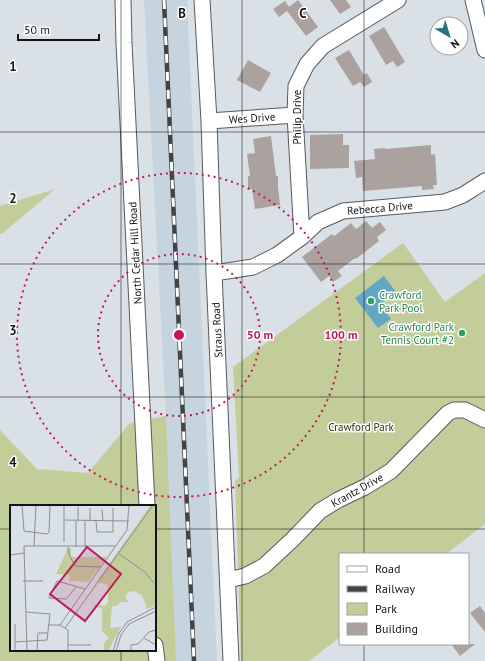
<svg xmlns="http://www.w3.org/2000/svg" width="485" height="661" viewBox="0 0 485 661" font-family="'PT Sans',sans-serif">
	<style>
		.built { fill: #c6d4df }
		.green { fill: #c2cd9a; fill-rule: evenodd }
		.water { fill: #63a7c5 }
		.building { fill: #aba2a0 }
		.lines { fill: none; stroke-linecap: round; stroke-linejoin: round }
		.minor-casing { stroke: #555b60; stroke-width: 17 }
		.minor { stroke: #fff; stroke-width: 15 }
		.rail-casing { stroke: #404447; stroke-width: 4.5 }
		.rail { stroke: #fff; stroke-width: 3; stroke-dasharray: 9; stroke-linecap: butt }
		.grid { fill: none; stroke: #121517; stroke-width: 1; stroke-opacity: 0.55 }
		.ring { fill: none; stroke: #c2185b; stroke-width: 2; stroke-dasharray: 2 4 }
		.leisure-dot { fill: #2e9e5b; stroke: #fff; stroke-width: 1.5 }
		.labels { text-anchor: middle; stroke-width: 3; stroke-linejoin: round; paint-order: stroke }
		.street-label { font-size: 11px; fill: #121517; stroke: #fff }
		.leisure-label { font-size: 11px; fill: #27864d; stroke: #fff; text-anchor: start }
		.park-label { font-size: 11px; fill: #2b3203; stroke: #fff }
		.inset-road { fill: none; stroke: #898f93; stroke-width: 1 }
		.view { fill: #c2185b; fill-opacity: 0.15; stroke: #c2185b; stroke-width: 2 }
		.inset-edge { fill: none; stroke: #121517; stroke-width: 2 }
		.grid-label { font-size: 13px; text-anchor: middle; font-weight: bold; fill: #121517; stroke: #fff; stroke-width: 3; stroke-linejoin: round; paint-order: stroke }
		.centre { fill: #c2185b; stroke: #fff; stroke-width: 2 }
		.ring-label { font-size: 12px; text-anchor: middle; font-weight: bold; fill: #c2185b; stroke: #fff; stroke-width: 3; stroke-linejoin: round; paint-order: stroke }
	</style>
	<rect width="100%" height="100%" fill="#d9e0e6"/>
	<path class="built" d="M144,0h43l30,661h-41l-10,-245z"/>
	<path class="green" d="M55,189l-52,44 -3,1v-28z
		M403,243l42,59 40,-29v251l-39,30h-106v83l-31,24h-68l-6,-180 4,-3 -6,-111z
		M166,416l10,245h-176v-231l37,39 51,4 42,-50zM11,506h144v144h-144z"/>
	<path class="water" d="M384,276l12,16 -16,12 11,15 -13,9 -23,-30z"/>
	<path class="building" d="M298,0l20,27 -12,9 -19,-25 -8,6 -6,-8 12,-8 4,6z
		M330,0h16l5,7 -11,7z
		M384,27l21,35 -8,5 -4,-6 -7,4 -17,-29z
		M349,50l15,25 3,-2 5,9 -8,5 -4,-5 -7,4 -18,-28z
		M248,60l23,13 -11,19 -23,-12z
		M343,134v11h6v23l-39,1v-34z
		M271,136l5,40h2v11l2,18 -25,4 -3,-20h-4v-13h2l-3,-22 8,-1 -2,-14z
		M431,145v10l4,-1 2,31h-4l1,4 -12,1v-4l-59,5 -1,-14 -6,1 -2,-17 21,-2 -1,-10 11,-1v1z
		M366,221l6,7 8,-6 6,8 -9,7 2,4 -23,18 -1,-1 -17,13 4,5 -9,6 -4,-6 -8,6 -19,-25 30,-23 2,2 17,-13 5,6z
		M480,606l5,7v19l-15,-19z
		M451,644h24l-15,12z"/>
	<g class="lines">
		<g class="minor-casing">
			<path id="minor" d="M123,0l1,43 23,463
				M202,0l7,121 5,152 17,388
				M473,0l12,50
				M209,121l86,-6
				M302,237l-7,-122 1,-29 11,-22 16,-18 75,-46
				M214,273l39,-6 24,-12 25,-18 16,-15 25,-11 102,-9 18,-7 22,-14
				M228,580l17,-4 19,-10 28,-26 28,-29 18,-11 27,-13 26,-16 57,-58 6,-3h11l20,10
				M155,645l2,16"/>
		</g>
		<use href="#minor" class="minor"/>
		<g class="rail-casing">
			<path id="rail" d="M164,0l30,661"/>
		</g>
		<use href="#rail" class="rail"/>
	</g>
	<path class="grid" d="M121,0v506M242,0v661M364,0v554M0,132h485M0,264h485M0,397h485M0,529h11M155,529h330M364,644v17M121,650v11"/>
	<g class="ring">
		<circle cx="179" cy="335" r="81"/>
		<circle cx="179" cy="335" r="162"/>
	</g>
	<g class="leisure-dot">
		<circle cx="371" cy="301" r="4"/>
		<circle cx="462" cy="333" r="4"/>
	</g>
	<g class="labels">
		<g class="street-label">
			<text transform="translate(297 117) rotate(-90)" y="4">Philip Drive</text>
			<text transform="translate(252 118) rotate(-4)" y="4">Wes Drive</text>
			<text transform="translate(380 208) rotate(-5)" y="4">Rebecca Drive</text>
			<text transform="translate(135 253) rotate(-93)" y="4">North Cedar Hill Road</text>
			<text transform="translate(217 330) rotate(-93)" y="4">Straus Road</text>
			<text transform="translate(357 490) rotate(-29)" y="4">Krantz Drive</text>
		</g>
		<g class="leisure-label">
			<text x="379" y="299">Crawford<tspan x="379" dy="13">Park Pool</tspan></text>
			<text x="454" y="331" text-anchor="end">Crawford Park<tspan x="454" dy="13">Tennis Court #2</tspan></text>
		</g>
		<g class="park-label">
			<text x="361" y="431">Crawford Park</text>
		</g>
	</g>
	<g transform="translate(10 505)">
		<rect width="146" height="146" fill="#d9e0e6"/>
		<path d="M141,0h5l-1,77 -3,1 4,6v16l-9,4 -5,-14 -8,-4 -5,1 -4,4 3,6h-8l-3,4h-5l-2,22 11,-1 -13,24h-4v-8l5,-5 -7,-7v-22l-11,-5 14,2 3,-4v-17l-12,-3zM58,43h3v9h36l-19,25 -19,-1 1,-6 -14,-1z" fill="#c2cd9a"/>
		<path class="inset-road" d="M12,0l2,26 23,3 2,-2 1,-27M54,0v37M68,2v14M80,3v13M92,4l1,12M55,15l64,1M66,16v26M86,16l1,11h16v-24M24,41l2,-41M58,42l1,7 6,12 26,1M75,42v-26M109,49l26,18 11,14M0,50l14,-2M13,76h20M66,82l-10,12 -17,-1 8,-17 28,8M5,119v27M39,120h11l8,5v21M50,120l67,-95 2,-25M55,123l88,-123M134,133l12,7M5,137l32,-2 3,-26 -24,-2M58,140h23M17,146l-3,-105h91M27,146l1,-18h9M103,146l5,-16 9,-13 29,-15M106,146l5,-16 8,-11 27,-13M121,146v-6l7,-1 11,-12 7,-2"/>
		<path class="view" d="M77,42l34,27 -36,47 -35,-27z"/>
		<rect width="146" height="146" class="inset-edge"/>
	</g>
	<g class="grid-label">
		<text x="182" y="18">B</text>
		<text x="303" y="18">C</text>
		<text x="13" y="71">1</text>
		<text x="13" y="203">2</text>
		<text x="13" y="335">3</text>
		<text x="13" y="467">4</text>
	</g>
	<circle cx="179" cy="335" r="6" class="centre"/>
	<g class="ring-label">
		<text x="260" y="339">50 m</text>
		<text x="341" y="339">100 m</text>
	</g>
	<rect x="339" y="553" width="130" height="92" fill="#ffffff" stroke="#a0a1a2"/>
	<rect x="347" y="566" width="20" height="6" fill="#ffffff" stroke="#a0a1a2"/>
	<text x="375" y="573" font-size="12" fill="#121517">Road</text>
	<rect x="347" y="586" width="20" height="6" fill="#404447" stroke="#a0a1a2"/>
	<text x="375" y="593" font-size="12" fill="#121517">Railway</text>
	<rect x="347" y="603" width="20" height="12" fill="#c2cd9a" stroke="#a0a1a2"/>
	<text x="375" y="613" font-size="12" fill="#121517">Park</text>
	<rect x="347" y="623" width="20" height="12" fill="#aba2a0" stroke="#a0a1a2"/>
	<text x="375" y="633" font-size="12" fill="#121517">Building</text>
	<g transform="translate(449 36) rotate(142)"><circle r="19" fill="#ffffff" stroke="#a0a1a2"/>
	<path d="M0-3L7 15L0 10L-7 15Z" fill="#2c6f80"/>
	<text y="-6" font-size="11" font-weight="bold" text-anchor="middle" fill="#121517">N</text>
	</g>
	<path d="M18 34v6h81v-6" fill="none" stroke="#121517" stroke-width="2"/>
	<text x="24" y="34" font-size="12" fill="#121517" stroke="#ffffff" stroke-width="3" paint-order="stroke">50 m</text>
</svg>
